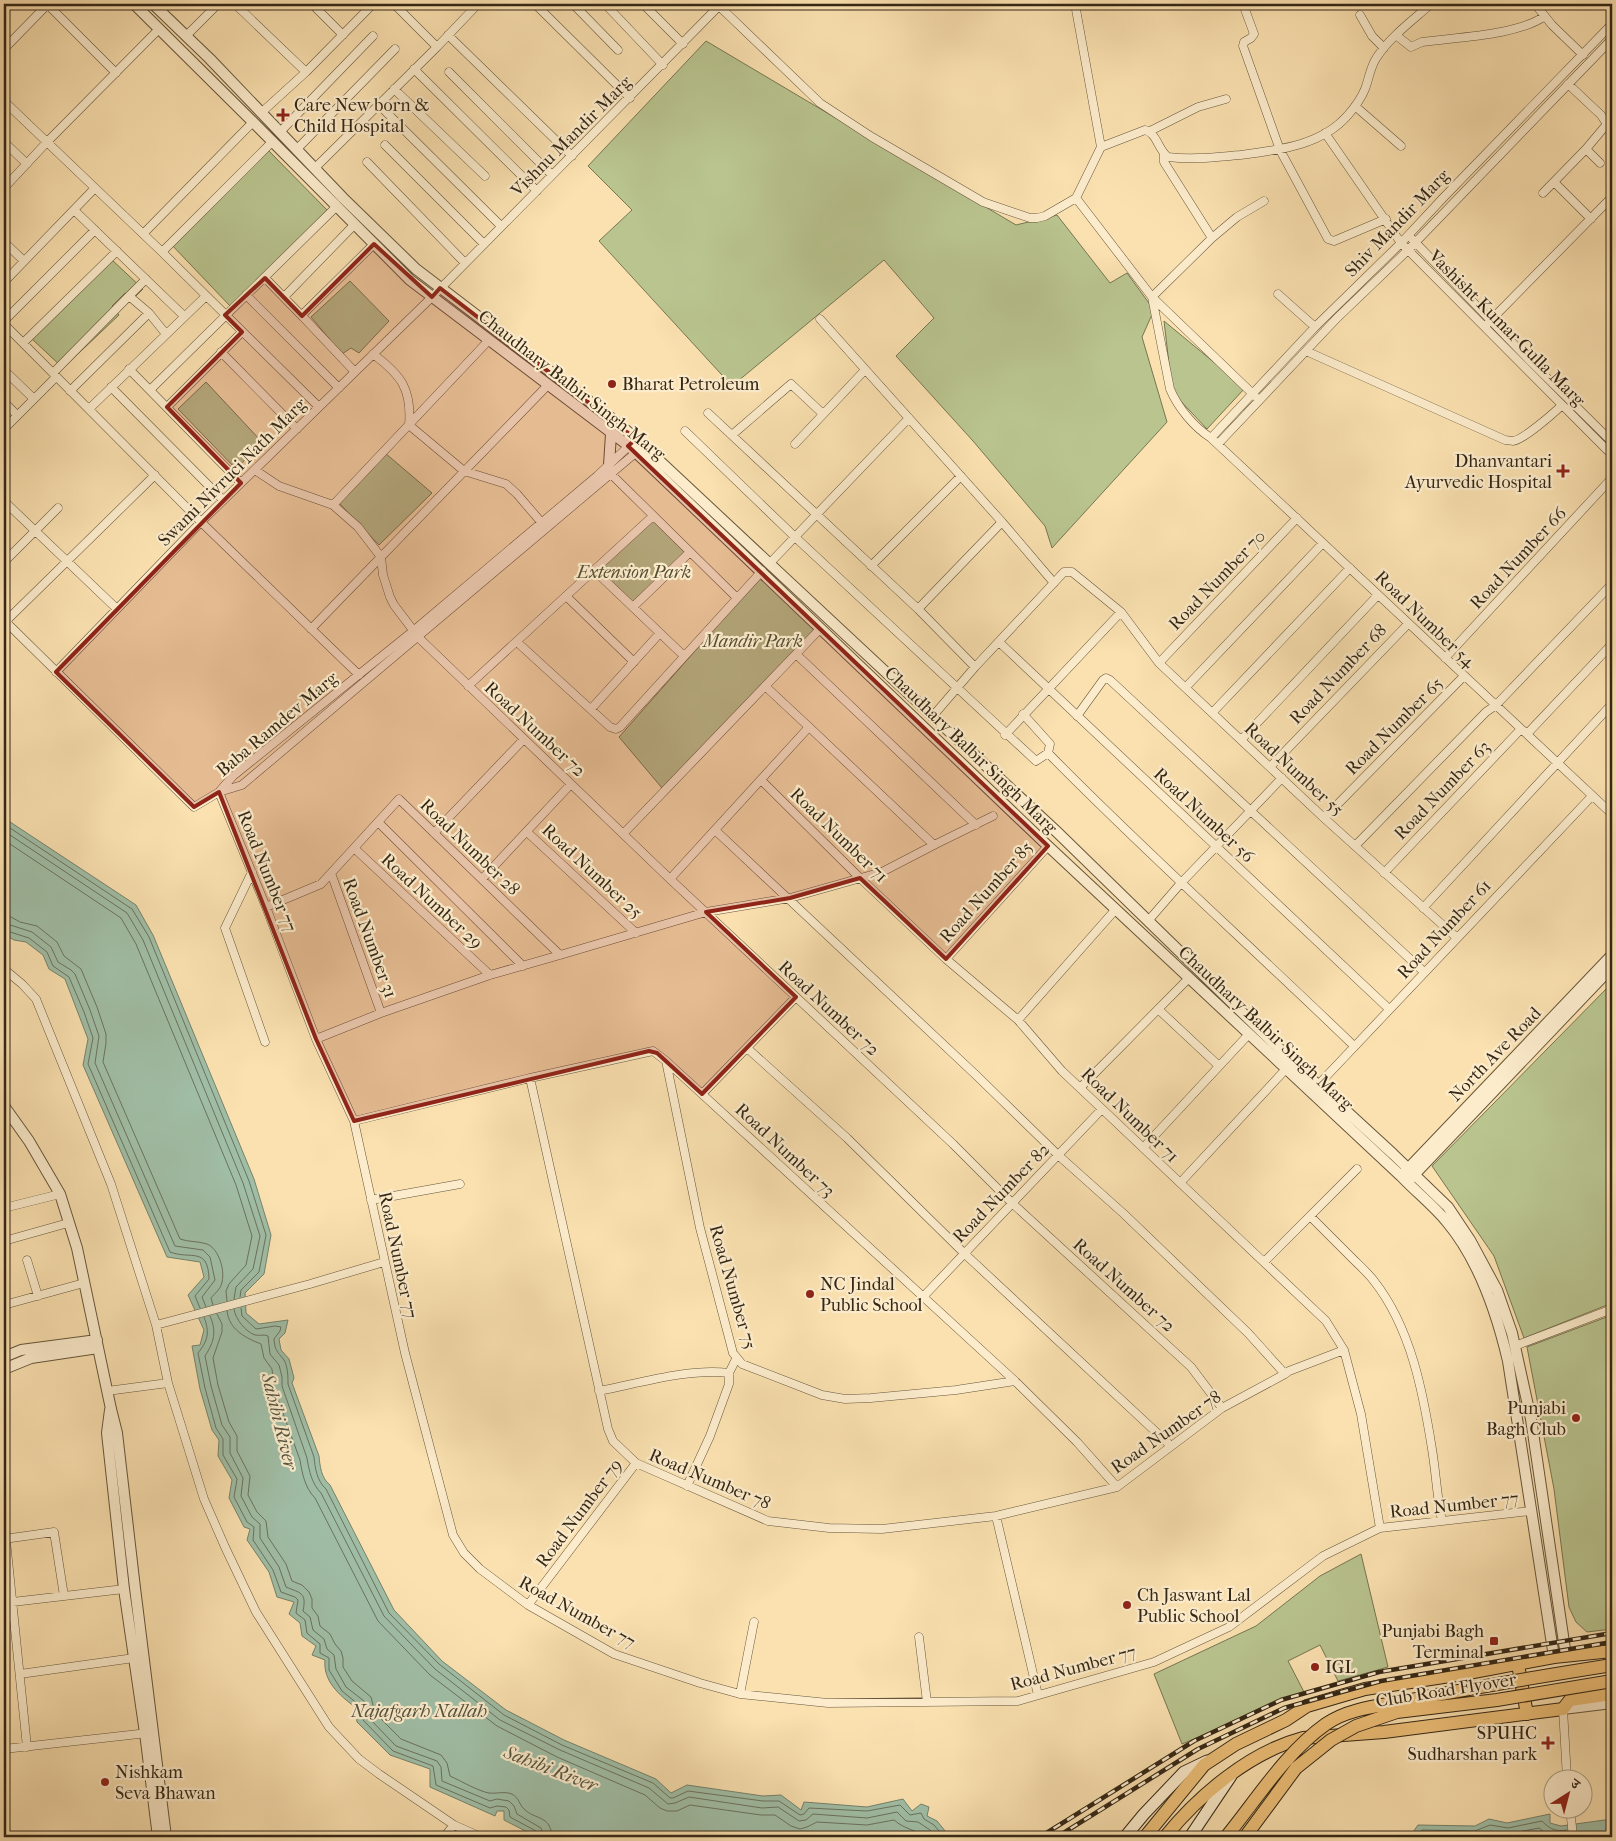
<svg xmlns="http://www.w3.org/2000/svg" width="1616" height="1841" viewBox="0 0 1616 1841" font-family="'IM FELL French Canon','Noto Serif Devanagari',serif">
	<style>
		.green { fill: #b9c48f; stroke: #767652 }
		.water { fill: #a0bea6; stroke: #75826c }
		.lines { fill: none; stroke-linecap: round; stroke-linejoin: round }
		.shore { stroke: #6a725e; stroke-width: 1 }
		.minor-casing { stroke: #66563c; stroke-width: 9 }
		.tertiary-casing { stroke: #66563c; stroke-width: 12 }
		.secondary-casing { stroke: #342716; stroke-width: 13 }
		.primary-casing { stroke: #342716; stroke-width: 14 }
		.minor { stroke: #fceccc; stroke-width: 8 }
		.tertiary { stroke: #fceccc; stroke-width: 10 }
		.secondary { stroke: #fceccc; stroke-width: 11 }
		.primary { stroke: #eec078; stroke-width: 12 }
		.rail-casing { stroke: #342716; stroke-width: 4.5 }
		.rail { stroke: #fceccc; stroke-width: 2.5; stroke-dasharray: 8; stroke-linecap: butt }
		.primary-bridge-casing { stroke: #342716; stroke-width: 14; stroke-linecap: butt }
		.primary-bridge { stroke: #eec078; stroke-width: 12 }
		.marked { fill: #8f2418; fill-opacity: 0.2; stroke: #8f2418; stroke-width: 4; stroke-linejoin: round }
		.poi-dot { fill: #8f2418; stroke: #fceccc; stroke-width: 2 }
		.labels { text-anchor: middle; stroke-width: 4.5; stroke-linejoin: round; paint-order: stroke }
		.poi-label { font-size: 18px; fill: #342716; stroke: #fceccc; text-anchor: start }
		.street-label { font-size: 18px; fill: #342716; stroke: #fceccc }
		.park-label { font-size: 18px; font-style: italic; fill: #554e34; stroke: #fceccc }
		.water-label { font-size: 19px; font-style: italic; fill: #545441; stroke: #fceccc }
	</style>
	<rect width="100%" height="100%" fill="#fbe1b0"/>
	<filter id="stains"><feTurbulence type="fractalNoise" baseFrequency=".004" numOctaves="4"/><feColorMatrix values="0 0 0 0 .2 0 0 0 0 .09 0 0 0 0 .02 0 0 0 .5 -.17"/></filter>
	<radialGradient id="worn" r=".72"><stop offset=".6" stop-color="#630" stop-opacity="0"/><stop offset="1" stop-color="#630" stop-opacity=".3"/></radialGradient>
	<path class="green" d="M706,41l310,184 41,-10 53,68 17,-10 27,37 -12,27 25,85 -115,126 -7,-22 -72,-85 -77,-85 38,-38 -50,-58 -152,126 -133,-145 33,-31 -44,-44z
		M265,147l63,64 -97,96 -62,-65z
		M111,259l32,30 -10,10 -8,-6 -13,13 7,9 -56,53 -31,-29z
		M350,281l39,40 -30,32 -8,-5 -9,6 -31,-37z
		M1164,321l81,67 -38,41 -32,-34 -4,-14z
		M206,382l56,60 -26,27 -58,-60z
		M385,453l47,40 -53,52 -40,-42z
		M653,520l37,32 -57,55 -34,-37z
		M762,575l54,54 -154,159 -43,-51z
		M1612,983v320l-88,35 -30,-82 -62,-90z
		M1612,1315v314l-25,3 -11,-10 -7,-15 -15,-118 -27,-142z
		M1361,1554l27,113 -50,14 -18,-36 -32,16 16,31 -122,52 -28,-70 102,-48 64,-50z"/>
	<path class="water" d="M4,818l132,87 17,30 101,244 17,56 -7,39 -19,19 1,20 13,11 29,-4 -3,13 -6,6 2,11 8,9 5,19 -2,5 27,73c1,10 2,22 11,29l64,125 48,51 64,49 58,30 92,39 15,14 16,-8 76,11 18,-1 20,15 3,-8 63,5 36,-8 9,12 9,-7 8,3 -2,9 10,5 13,16h-413l-33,-17v-9h-7l-2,5 -65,-29v-18l-40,-14 -33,-33 -2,-15c-16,-12 -32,-26 -30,-47l-13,-5 4,-9 -14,-10 -2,-13 -11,-9 5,-12 -17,-5 -8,-25 -22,-32 3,-11 -6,-2 -15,-29 3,-18 -14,-24 1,-16 -7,-10 -12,-41 -8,-43 8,-1 4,-15 -16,-35 16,-18 -4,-15 -33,-5 -84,-192 5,-26 -23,-60 -16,-10 -6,-14 -17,-13 -12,-2 -10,-6z
		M1550,1814v9l11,3 51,-7v18h-323h27l78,-5 17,3 7,-10 57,1 14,-7 18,4z"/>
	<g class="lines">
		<path class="shore" d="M4,824l128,85 17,28 100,244 17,54 -7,37 -18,18 -1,7
			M4,831l123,82 16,27 100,243 17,53 -7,33 -17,18 -2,12
			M4,840l117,78 15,26 100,241 16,51 -6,29 -17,19 -3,7 1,10
			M4,916l7,1 9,5 17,4 20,16 7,14 17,13 16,38 9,27v9l-3,19 77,177c8,3 18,2 27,5 12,5 18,26 15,38 -1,7 -7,11 -11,16l2,7
			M4,923l28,9 19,15 7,15 13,8 4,4 15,36 9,26 -4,27 80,183 28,4 7,7 5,23 -13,17 4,10
			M4,930l25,8 18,14 6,14 16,11 15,35 9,26 -5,26 82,188c21,8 38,-6 39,27l-14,17 5,12
			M241,1308l1,8 14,13 19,-3 6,1 -1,4 -6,8c1,12 3,12 10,21 4,7 4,17 4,24l26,73c1,11 3,24 12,32l63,124 50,51 65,51 58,30 91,38 17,15h3l15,-7 75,10h16l21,14 4,-1 5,-6 58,3 33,-6 10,10 11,-2 3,6 10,6 10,12
			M234,1309c1,10 12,23 21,26 5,1 9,-1 13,1l2,18 9,11 3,12v9l25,72c2,13 5,26 14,35l63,123 51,53 65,51 60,30 89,38 19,16 7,-1 14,-6 73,11 16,-1 21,14 7,-1 7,-6 54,4 30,-6 9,9 12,1 12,8 6,7
			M227,1311c2,19 19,27 34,33l3,14 8,11 2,19 26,72c2,13 5,28 15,38l63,123 52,54 67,51 60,31 88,38 15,13 7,3h10l13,-6 71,10h14l16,11 9,3 7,-2 10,-5 50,3 27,-5c10,9 22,10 32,17
			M217,1314l5,10v8l-9,26 5,27 11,37 8,14v15l13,25 -2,19 9,17 9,9 2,16 18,27 6,17 10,4 7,7 3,7v9l6,8 2,10 10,8 5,10 6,7 2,7v9l9,14 19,16 4,16 26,26 40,16 6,8 3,13c11,5 28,15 39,17 7,1 15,-2 23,1 7,4 7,10 12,15 11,11 27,6 28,28
			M210,1316c7,16 4,26 -5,40l6,30 11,39 8,12v16l13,25 -2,18 11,21 8,7v14l19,29 7,20c14,6 21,5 17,24l7,6 3,13 11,9 3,10 7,6 2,14 10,18 18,14 4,16 28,29 41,15 4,6 1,14 48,20 7,-2 12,2 5,5 3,8 24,14 3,9
			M204,1317c6,16 4,23 -6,36l7,35 11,40 7,11v16l14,24 -3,18 13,25 7,5 -1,13 20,30 8,22 14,5 3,3 -2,13 9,7 2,13 13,11v9l9,5v12l13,21 17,14 4,15 30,31 40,15 3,19 54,23 7,-2 9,1 3,3 1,7 26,14 2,6
			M1415,1837l7,-7 53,1 15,-6 18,3 34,-7c8,8 13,11 25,9
			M1477,1837l14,-6 17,3 31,-6c8,7 18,10 29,8"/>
		<g class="minor-casing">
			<path id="minor" d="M47,4l69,69
				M235,4l71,68
				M312,4l31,31
				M394,4l43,43
				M535,4l95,94
				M573,4l45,46
				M605,4l58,61
				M643,4l40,40
				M1075,4l26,143
				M1243,4l11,30 -3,4 -7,4 -1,4 37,104 48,89 6,2 52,-22
				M1535,4l17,21 31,30
				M719,6l101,97 52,34 111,65 47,16h7l8,-2 31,-18 25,-51 44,-17c12,3 13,20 23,27 24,3 48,0 72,-2 38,-5 81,-9 108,-40 7,-8 13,-16 17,-26 4,-10 5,-22 12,-32 13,-20 36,-37 54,-53
				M1360,15l12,21 12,12
				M1612,24l-169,174 -42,45 -86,84 -104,111 401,376
				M448,35l124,121
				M186,36l32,-32
				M1397,36l14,11 11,-5c35,-5 94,-6 123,-26
				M4,49l44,-45
				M414,69l123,122
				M449,72l103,103
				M394,89l91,87
				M4,101l158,151 157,155
				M379,105l122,121
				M1355,106l46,40
				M262,112l44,-40 67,-68
				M1150,131l48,-24 28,-8
				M280,132l93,-96
				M1325,133l76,110 211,212
				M4,142l23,22
				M385,145l99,99
				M297,149l98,-100
				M1586,149l14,14
				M1164,154v8l48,76
				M367,162l98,101
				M315,168l122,-121 41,-43
				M1554,182l37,37
				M4,186l1,1 42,-45 112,-113
				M1543,193l43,-44 21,-25 -6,-9 -33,-31
				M1076,198l76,99 103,99
				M74,210l110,106
				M143,234l110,-112
				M1412,239l119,123 81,80
				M4,242l20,19
				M162,252l111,-111
				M265,278l38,39
				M4,282l91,-94
				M1278,294l37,33
				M246,295l93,93
				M129,296l17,-17
				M284,297l71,-73
				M820,319l182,203 52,61
				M4,321l91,-91
				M4,324l197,198 158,153
				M1487,324l125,-127
				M23,343l94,-92
				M1306,351l199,89c2,0 7,1 8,1 10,-1 41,-28 49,-36
				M221,352l76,77
				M373,354c28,21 39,35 36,71l55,46 42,13 11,10 24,28
				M129,369l112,114
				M4,370l30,29
				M355,372l-52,-55v-3l71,-70
				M53,373l76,-77 20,17 17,21
				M111,387l112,113
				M150,390l187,-184
				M70,391l79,-78
				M4,402l13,13
				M167,407l75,-75
				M89,409l117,-113
				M708,413l210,196 57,58
				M4,429l52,-52
				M685,431l110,106 241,224 12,-8 2,-9 -27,-30
				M732,435l59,-51 32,30
				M1211,438c-17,-11 -33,-30 -41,-49l-18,-92 60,-59 25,-21 27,-16
				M795,444l70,-74
				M1218,444l119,-126 71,-68 204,-211
				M255,470l24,16 54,19 25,22 23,30 2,18 7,22 4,8 25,33 251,241 283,265 59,59 179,164 31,41
				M611,474l126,124
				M4,501l113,108
				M333,505l156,-165
				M4,562l54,-54
				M770,563l139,-145
				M871,566l90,-90
				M594,570l90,86
				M566,596l68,66
				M633,607l57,-55
				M918,609l84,-87
				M1121,612l38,51 165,155 132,119
				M4,620l190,187 25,-15 23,-7 397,-335
				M6,621l149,-146
				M311,629l237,-244
				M517,642l93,85 6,2 4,-2 142,-156
				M999,642l390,367
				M796,654l180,171
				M1445,658l167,-180
				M1159,663l138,-145
				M56,672l145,-150 231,-225 289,-293
				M468,686l185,-170
				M765,686l44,41
				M1186,687l137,-144
				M591,709l69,-76
				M1213,712l137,-144
				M1077,716l26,-36 3,-2 4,2 314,292
				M932,717l43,-50 89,-95h8l49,40 -116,123
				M1527,734l85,-90
				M1241,740l137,-145
				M1048,753c99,101 205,195 306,293
				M1270,767l138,-143
				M761,780l99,98 86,81 72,61 44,51 264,250 18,29 17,64 19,114
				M219,792l47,115 50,132 38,82 51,232 48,182 11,18 16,16 48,36 86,49 86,29 40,11 88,9 190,-2 136,-39 75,-35 94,-71 57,-28 151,-17
				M219,792l14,-16 180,-145 184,-155 34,-32
				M1324,818l140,-142
				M378,822l145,144
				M715,830l262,246 81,79 66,59 124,119 37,41
				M527,832l109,101
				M434,833l90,-94
				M624,833l196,-204
				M1355,846l131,-134 10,-7 116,-121
				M354,848l136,127
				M252,872l-27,56 40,114
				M331,873l50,140
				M1384,873l137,-144
				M482,879l89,-95
				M670,879l139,-152 125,118 59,-29
				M266,907l55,-23 78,-85 161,156
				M1423,908l189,-204
				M1148,921l33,-38 101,-105
				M946,959l102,-113
				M4,969l18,15 14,15 75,185 45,141 12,58 -61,8
				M1158,1009l61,57
				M1018,1020l98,-111
				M316,1039l65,-26 109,-38 70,-20 146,-43 84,-14 92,-26 52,-27
				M747,1048l100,90 120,118 204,190
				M666,1061l34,167 33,125 9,11 80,31 23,4 26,-1 85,-8 59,-9
				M530,1078l78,351 5,12 23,22 132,58 61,7 53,1 114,-13 121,-29 105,-79 63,-34 4,-3 55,-21
				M1318,1085l274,-289
				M1080,1088l109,-110
				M702,1094l94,-97
				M354,1121l176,-43 123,-27 13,10 349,320 62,61 40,45
				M1143,1148l106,-114
				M1180,1183l106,-114
				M371,1200l89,-16
				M4,1208l56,-14
				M1310,1216c14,14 29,29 43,43 7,7 15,14 21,22 37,47 49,111 58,168 4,24 5,49 10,72
				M4,1241l64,-18
				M27,1260l11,36
				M1264,1262l93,-93
				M922,1298l180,-189
				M4,1305l80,-22
				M156,1325l154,-41 74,-22
				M1515,1346l97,-37
				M168,1383l36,116 21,48 31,65 73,115 30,32 20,15 75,51 27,12
				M599,1391c41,-8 90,-23 130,-18
				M687,1486l23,-50 19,-52v-11l7,-14
				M996,1516l42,179
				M4,1521l23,226
				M4,1539l50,-7 10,64
				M4,1603l120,-14
				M528,1605l108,-142
				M919,1637l8,65
				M20,1674l114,-16
				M740,1694l14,-72
				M1563,1709l4,69
				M4,1749l144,-16
				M1570,1808l3,29
				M444,1837l10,-12"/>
		</g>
		<g class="tertiary-casing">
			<path id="tertiary" d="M134,4l119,118 157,158 219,166 16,15 403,385 353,330c15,16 32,29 46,46 31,37 50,92 61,139l46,296
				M153,4l57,55 133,139 73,71 203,155 17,15 421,393 238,232 98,90 55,53 22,33 27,50 15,43 19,86 35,237
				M609,465l2,-31
				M4,1106l25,35 31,53 17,54 34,161 6,24 18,155 31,249
				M1404,1173l208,-218
				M1411,1178l201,-211
				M4,1357l17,-7 76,-10
				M4,1369l27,-11 67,-10
				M110,1410l-3,23 17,156 21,144 13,104
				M1563,1709l49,-6"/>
		</g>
		<g class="secondary-casing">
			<path id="secondary" d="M1125,1837l19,-23 40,-42 23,-11
				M1190,1837l41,-61"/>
		</g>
		<g class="primary-casing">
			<path id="primary" d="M1519,1670l8,44
				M1145,1837l59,-72 32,-21 50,-24 21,-14 58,-17 98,-15 91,-17 58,-6
				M1165,1837c34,-42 85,-85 138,-99l81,-6 179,-23 7,-9 42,-6"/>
		</g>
		<use href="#minor" class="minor"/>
		<use href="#tertiary" class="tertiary"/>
		<use href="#secondary" class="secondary"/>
		<use href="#primary" class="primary"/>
		<g class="rail-casing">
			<path id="rail" d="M1040,1837l154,-96 87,-41 98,-28 233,-39
				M1057,1837l141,-88 86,-41 97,-27 231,-39"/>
		</g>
		<use href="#rail" class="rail"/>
		<g class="primary-bridge-casing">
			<path id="primary-bridge" d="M1226,1837c31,-38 59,-84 100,-113 23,-16 54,-18 80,-23 68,-14 137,-25 206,-36
				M1245,1837l51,-69 35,-28 25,-14 41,-14 100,-12 115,-19"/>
		</g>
		<use href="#primary-bridge" class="primary-bridge"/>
	</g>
	<path class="marked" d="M374,244l58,53 8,-9 196,151 -8,7 420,400 -102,113 -86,-81 -70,20 -84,14 90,85 -94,97 -45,-41 -8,-2 -295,70 -38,-82 -97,-247 -25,15 -138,-135 185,-189 -74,-76 75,-75 -17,-17 40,-37 37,38z"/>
	<g class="poi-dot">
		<path d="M280.5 107.5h5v5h5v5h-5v5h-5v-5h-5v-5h5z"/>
		<circle cx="612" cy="384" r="5"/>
		<path d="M1560.5 463.5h5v5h5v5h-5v5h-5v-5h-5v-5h5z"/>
		<circle cx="810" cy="1294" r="5"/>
		<circle cx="1576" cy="1418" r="5"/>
		<circle cx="1127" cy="1605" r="5"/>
		<rect x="1489" y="1636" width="10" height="10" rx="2.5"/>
		<circle cx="1315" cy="1667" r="5"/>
		<path d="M1545.5 1735.5h5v5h5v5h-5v5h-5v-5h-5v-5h5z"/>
		<circle cx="105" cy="1782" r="5"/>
	</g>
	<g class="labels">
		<g class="poi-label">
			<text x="294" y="111">Care New born &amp;<tspan x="294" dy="21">Child Hospital</tspan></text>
			<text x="622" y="390">Bharat Petroleum</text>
			<text x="1552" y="467" text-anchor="end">Dhanvantari<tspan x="1552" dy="21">Ayurvedic Hospital</tspan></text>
			<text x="820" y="1290">NC Jindal<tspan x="820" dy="21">Public School</tspan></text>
			<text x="1566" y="1414" text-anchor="end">Punjabi<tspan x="1566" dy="21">Bagh Club</tspan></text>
			<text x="1137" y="1601">Ch Jaswant Lal<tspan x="1137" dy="21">Public School</tspan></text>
			<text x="1484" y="1637" text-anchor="end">Punjabi Bagh<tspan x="1484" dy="21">Terminal</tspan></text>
			<text x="1325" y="1673">IGL</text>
			<text x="1537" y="1739" text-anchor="end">SPUHC<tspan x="1537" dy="21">Sudharshan park</tspan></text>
			<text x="115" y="1778">Nishkam<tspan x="115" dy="21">Seva Bhawan</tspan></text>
		</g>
		<g class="street-label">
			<text transform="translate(571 136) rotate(-45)" y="6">Vishnu Mandir Marg</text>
			<text transform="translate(1397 223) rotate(-46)" y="6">Shiv Mandir Marg</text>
			<text transform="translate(1507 328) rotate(45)" y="6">Vashisht Kumar Gulla Marg</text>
			<text transform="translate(572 385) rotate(38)" y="6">Chaudhary Balbir Singh Marg</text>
			<text transform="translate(232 472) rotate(-45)" y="6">Swami Nivruci Nath Marg</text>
			<text transform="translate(1518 558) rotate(-47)" y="6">Road Number 66</text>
			<text transform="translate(1217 580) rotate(-46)" y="6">Road Number 70</text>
			<text transform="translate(1425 619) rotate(44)" y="6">Road Number 54</text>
			<text transform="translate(1338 674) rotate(-46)" y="6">Road Number 68</text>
			<text transform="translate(277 724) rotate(-40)" y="6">Baba Ramdev Marg</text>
			<text transform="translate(1394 726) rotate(-45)" y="6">Road Number 65</text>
			<text transform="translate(535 729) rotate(43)" y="6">Road Number 72</text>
			<text transform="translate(971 750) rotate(44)" y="6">Chaudhary Balbir Singh Marg</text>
			<text transform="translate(1294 769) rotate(43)" y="6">Road Number 55</text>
			<text transform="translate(1442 790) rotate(-46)" y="6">Road Number 63</text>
			<text transform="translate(1204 815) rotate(43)" y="6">Road Number 56</text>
			<text transform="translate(839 835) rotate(44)" y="6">Road Number 71</text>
			<text transform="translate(470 847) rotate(44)" y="6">Road Number 28</text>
			<text transform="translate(267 871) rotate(68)" y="6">Road Number 77</text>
			<text transform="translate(592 871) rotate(43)" y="6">Road Number 25</text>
			<text transform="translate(986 892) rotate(-48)" y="6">Road Number 85</text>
			<text transform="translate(432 901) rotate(43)" y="6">Road Number 29</text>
			<text transform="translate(1444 929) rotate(-47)" y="6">Road Number 61</text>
			<text transform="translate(370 938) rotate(70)" y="6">Road Number 31</text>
			<text transform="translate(829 1008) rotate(43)" y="6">Road Number 72</text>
			<text transform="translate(1266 1028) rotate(43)" y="6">Chaudhary Balbir Singh Marg</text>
			<text transform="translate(1495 1054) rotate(-46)" y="6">North Ave Road</text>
			<text transform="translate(1130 1115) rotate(44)" y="6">Road Number 71</text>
			<text transform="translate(785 1150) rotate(43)" y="6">Road Number 73</text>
			<text transform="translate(1001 1193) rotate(-46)" y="6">Road Number 82</text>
			<text transform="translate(398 1255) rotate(78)" y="6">Road Number 77</text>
			<text transform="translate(1124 1285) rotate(42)" y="6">Road Number 72</text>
			<text transform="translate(733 1287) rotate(74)" y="6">Road Number 75</text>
			<text transform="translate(1166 1432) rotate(-35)" y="6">Road Number 78</text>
			<text transform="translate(710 1479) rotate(23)" y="6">Road Number 78</text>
			<text transform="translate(1454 1505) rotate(-6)" y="6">Road Number 77</text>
			<text transform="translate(579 1513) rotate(-53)" y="6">Road Number 79</text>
			<text transform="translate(577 1612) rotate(29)" y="6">Road Number 77</text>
			<text transform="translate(1073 1668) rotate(-15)" y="6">Road Number 77</text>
			<text transform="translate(1446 1690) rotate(-9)" y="6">Club Road Flyover</text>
		</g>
		<g class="park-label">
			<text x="634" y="578">Extension Park</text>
			<text x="753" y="647">Mandir Park</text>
		</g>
		<g class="water-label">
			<text transform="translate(280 1421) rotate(76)" y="7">Sahibi River</text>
			<text x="419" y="1717">Najafgarh Nallah</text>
			<text transform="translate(551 1768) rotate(21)" y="7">Sahibi River</text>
		</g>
	</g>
	<rect width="1616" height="1841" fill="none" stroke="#fbe1b0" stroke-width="20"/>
	<rect x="5" y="5" width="1606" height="1831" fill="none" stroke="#342716" stroke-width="2.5"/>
	<rect x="10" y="10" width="1596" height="1821" fill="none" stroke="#342716"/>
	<g transform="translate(1568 1794) rotate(36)"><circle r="24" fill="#fceccc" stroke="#ac9d83"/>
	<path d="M0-4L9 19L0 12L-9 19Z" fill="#8f2418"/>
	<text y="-8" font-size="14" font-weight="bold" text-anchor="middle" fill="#342716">उ</text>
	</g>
	<rect width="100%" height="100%" filter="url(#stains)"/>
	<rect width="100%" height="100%" fill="url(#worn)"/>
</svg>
